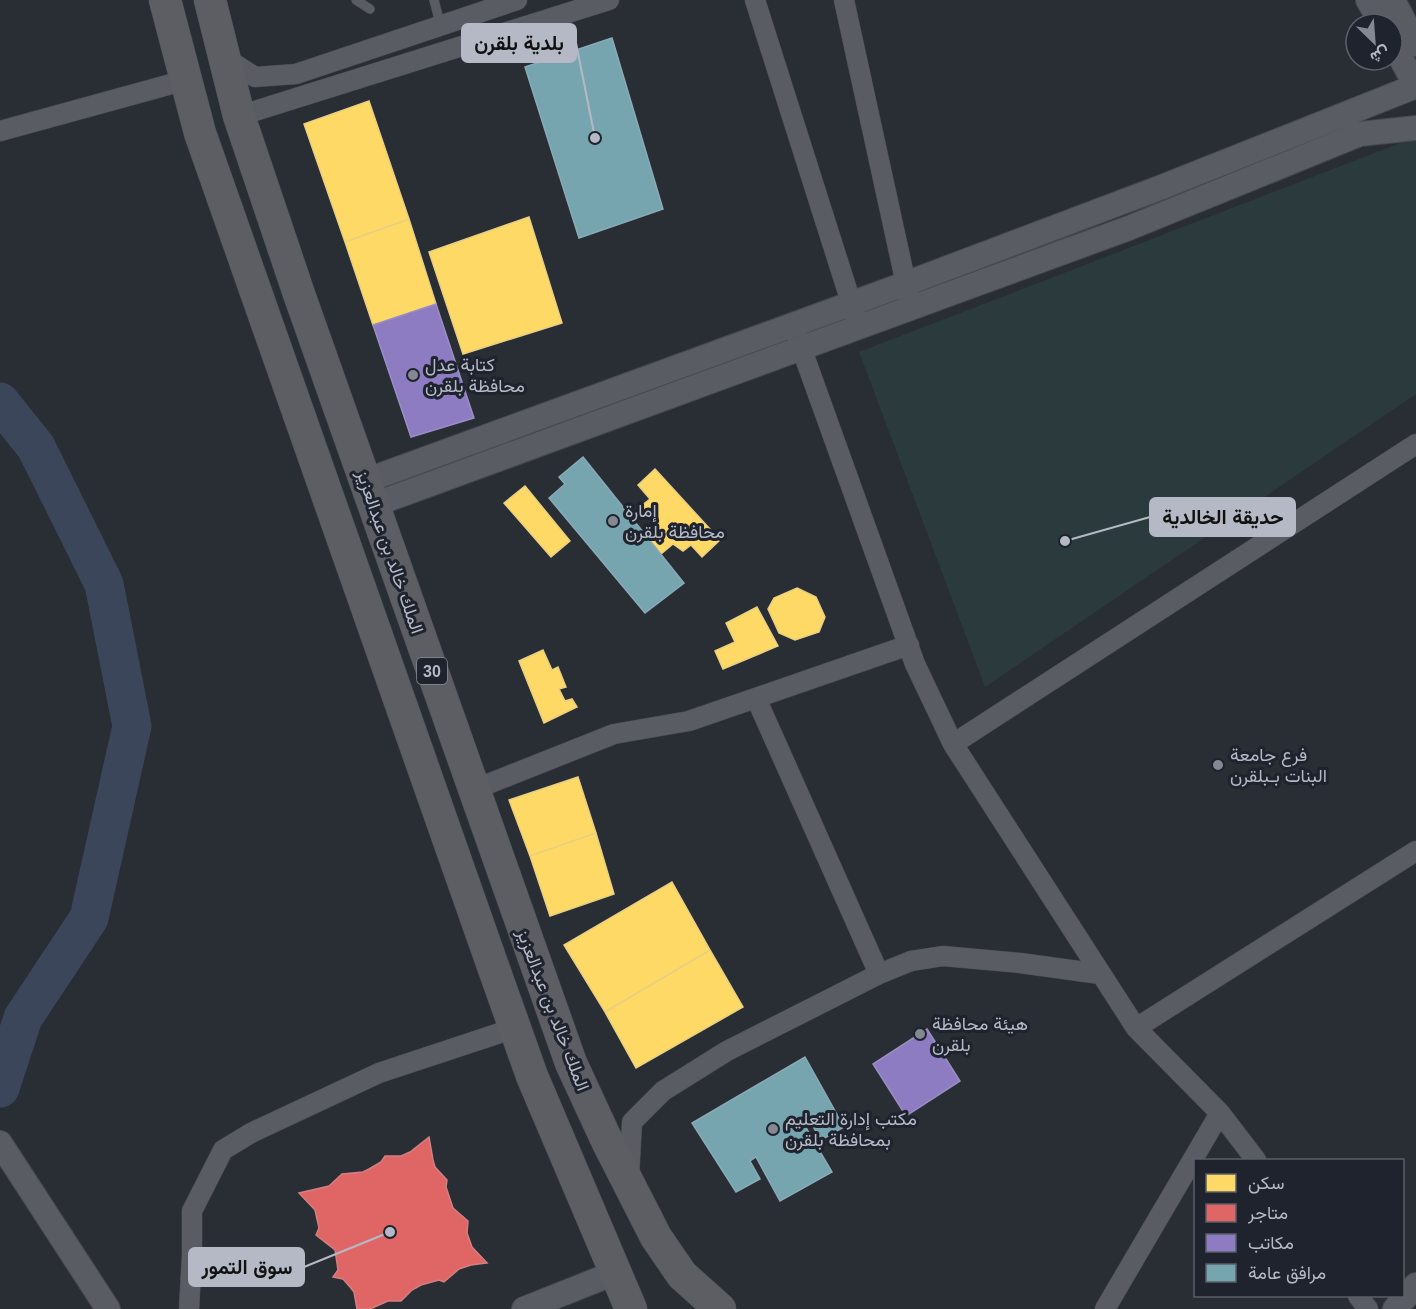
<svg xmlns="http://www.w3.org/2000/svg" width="1416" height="1309" viewBox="0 0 1416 1309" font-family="Arial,Vazirmatn,sans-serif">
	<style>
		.green { fill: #2b3a3d }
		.homes { fill: #ffd966; stroke: #e8cf82; stroke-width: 1.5 }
		.shops { fill: #e06666; stroke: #d37f82; stroke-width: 1.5 }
		.offices { fill: #8e7cc3; stroke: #998ec4; stroke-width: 1.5 }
		.public { fill: #76a5af; stroke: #89abb6; stroke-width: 1.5 }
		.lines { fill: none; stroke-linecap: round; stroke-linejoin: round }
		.river { stroke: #3b465b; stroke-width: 39 }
		.service-casing { stroke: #45484d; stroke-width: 10 }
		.minor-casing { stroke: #45484d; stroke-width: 21 }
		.tertiary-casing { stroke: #45484d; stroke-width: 26 }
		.trunk-casing { stroke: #464950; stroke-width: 33 }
		.service { stroke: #595c63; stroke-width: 9 }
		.minor { stroke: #595c63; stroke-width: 20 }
		.tertiary { stroke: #595c63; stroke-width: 24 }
		.trunk { stroke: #5d5e64; stroke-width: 32 }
		.poi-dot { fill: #838892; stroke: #1e232e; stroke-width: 2 }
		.labels { text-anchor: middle; stroke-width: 6; stroke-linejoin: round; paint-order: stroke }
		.shield { fill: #1e232e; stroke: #878c98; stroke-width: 1.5 }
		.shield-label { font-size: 16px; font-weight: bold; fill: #b4b9c5 }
		.poi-label { font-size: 18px; fill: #b4b9c5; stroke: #1e232e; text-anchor: start }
		.street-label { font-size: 18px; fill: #b4b9c5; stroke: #1e232e }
		.leader { fill: none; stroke: #b4b9c5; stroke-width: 2 }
		.callout-dot { fill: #b4b9c5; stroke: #1e232e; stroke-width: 2 }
		.callout { fill: #b4b9c5; stroke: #b4b9c5; stroke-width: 2 }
		.callout-label { font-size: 20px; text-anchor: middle; font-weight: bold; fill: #111 }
	</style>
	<rect width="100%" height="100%" fill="#292d34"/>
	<path class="green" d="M1416,137v257l-431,293 -126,-335z"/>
	<path class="homes" d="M369,101l40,118 -64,23 -41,-118z
		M529,217l33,106 -99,31 -34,-102z
		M409,219l27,85 -63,21 -28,-83z
		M655,469l65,71 -18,17 -11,-12 -8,6 -10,-7 -12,10 -18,-22 13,-10 -15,-16 9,-7 -12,-14z
		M525,486l45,55 -19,16 -47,-54z
		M797,588l19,9 9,20 -6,15 -24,8 -16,-7 -11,-24 6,-11z
		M757,607l21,39 -55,23 -8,-18 20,-9 -9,-19z
		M543,650l9,20 6,-3 8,20 -7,2 6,12 7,-2 5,8 -33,16 -25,-62z
		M578,777l18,56 -66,23 -21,-56z
		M596,833l18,61 -64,22 -20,-60z
		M672,882l38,68 -105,62 -41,-67z
		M710,950l33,57 -107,61 -31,-56z"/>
	<path class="shops" d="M429,1137l4,23 2,7 12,13 -1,7 7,21 15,13 -1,12 5,14 15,16 -16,2 -12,4 -15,13 -5,-2 -18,5 -9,5 -11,11h-13l-18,8h-13l-3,-17 -4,-5 -7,-8 -10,-2 5,-7 -3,-20 -19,-15 3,-7 -4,-18 -16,-17 30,-7 13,-12 21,-2 6,-3 12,-7 4,-6h16l9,-4z"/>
	<path class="offices" d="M436,304l38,114 -63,19 -38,-112z
		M927,1029l33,52 -54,35 -33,-52z"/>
	<path class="public" d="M612,38l51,171 -84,29 -54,-171z
		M583,457l101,126 -39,30 -96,-115 16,-14 -6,-7z
		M805,1057l39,70 -23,13 -10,-17 -6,3 27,46 -52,29 -24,-44 -6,4 10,18 -24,13 -44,-69z"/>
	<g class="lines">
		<path class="river" d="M0,402l36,45 68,137 28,142 -43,192 -66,100 -23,70"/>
		<g class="service-casing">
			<path id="service" d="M356,0l14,9
				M434,0l7,27"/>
		</g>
		<g class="minor-casing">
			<path id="minor" d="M755,0l101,318
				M844,0l67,307
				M224,57l31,20 41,-3 221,-74
				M239,116l370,-116
				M0,131l186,-51
				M797,336l118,328 38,80 183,284 84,85 36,47
				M756,698l123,276
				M953,744l463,-300
				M473,790l141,-56 75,-13 220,-76
				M1136,1028l280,-177
				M629,1177l3,-55 31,-31 64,-40 152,-77 32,-13 32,-5 77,7 80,11
				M1358,1296l10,13
				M189,1309l3,-54v-44l31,-61 28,-17 128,-60 136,-45
				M1105,1309l115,-196"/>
		</g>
		<g class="tertiary-casing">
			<path id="tertiary" d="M1368,0l14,24
				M1393,0l23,44
				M1392,42l24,44
				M365,481l540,-197 257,-97 254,-101
				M373,505l756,-277 231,-94 56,-6
				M0,1143l108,166
				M524,1309l93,-37
				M1395,1309l21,-24"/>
		</g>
		<g class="trunk-casing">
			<path id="trunk" d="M165,0l35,133 295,839 37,104 99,233
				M210,0l29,116 60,178 272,769 37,80 48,94 26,38 38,34"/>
		</g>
		<use href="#service" class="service"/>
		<use href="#minor" class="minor"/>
		<use href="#tertiary" class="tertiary"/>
		<use href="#trunk" class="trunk"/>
	</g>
	<g class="poi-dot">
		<circle cx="413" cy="375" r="6"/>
		<circle cx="613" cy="521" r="6"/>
		<circle cx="1218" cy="765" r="6"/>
		<circle cx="920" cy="1034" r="6"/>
		<circle cx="773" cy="1129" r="6"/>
	</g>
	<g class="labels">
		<rect class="shield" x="417" y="658" width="30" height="26" rx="4.5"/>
		<g class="shield-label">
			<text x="432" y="677">30</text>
		</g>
		<g class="poi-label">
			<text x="425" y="371">كتابة عدل<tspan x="425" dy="21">محافظة بلقرن</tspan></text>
			<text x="625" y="517">إمارة<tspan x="625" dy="21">محافظة بلقرن</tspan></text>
			<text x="1230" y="761">فرع جامعة<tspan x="1230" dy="21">البنات بـبلقرن</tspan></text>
			<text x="932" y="1030">هيئة محافظة<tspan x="932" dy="21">بلقرن</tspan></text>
			<text x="785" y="1125">مكتب إدارة التعليم<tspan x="785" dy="21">بمحافظة بلقرن</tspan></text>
		</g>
		<g class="street-label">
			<text transform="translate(390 552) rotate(71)" y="6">الملك خالد بن عبدالعزيز</text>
			<text transform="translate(553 1010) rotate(69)" y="6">الملك خالد بن عبدالعزيز</text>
		</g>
	</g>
	<path class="leader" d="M595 138L576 43M1065 541L1150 517M390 1232L304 1267"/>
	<g class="callout-dot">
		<circle cx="595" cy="138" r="6"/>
		<circle cx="1065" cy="541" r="6"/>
		<circle cx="390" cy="1232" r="6"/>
	</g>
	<g class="callout">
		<rect x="462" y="24" width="114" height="38" rx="6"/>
		<rect x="1150" y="498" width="145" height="38" rx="6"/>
		<rect x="189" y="1248" width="115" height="38" rx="6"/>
	</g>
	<g class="callout-label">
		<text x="519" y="50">بلدية بلقرن</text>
		<text x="1223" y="524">حديقة الخالدية</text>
		<text x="247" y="1274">سوق التمور</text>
	</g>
	<rect x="1194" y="1159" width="210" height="138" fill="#1e232e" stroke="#5a5f6a" stroke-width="1.5"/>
	<rect x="1206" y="1174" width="30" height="18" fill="#ffd966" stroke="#5a5f6a" stroke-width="1.5"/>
	<text x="1248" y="1189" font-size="18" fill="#b4b9c5">سكن</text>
	<rect x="1206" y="1204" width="30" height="18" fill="#e06666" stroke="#5a5f6a" stroke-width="1.5"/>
	<text x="1248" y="1219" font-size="18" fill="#b4b9c5">متاجر</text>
	<rect x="1206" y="1234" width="30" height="18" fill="#8e7cc3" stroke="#5a5f6a" stroke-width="1.5"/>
	<text x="1248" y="1249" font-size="18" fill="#b4b9c5">مكاتب</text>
	<rect x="1206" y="1264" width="30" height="18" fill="#76a5af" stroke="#5a5f6a" stroke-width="1.5"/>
	<text x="1248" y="1279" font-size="18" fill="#b4b9c5">مرافق عامة</text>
	<g transform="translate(1374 42) rotate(155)"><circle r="28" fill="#1e232e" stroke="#5a5f6a" stroke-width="1.5"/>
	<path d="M0-4.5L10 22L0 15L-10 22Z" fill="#838892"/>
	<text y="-9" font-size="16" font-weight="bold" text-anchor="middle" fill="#b4b9c5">ش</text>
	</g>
</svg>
